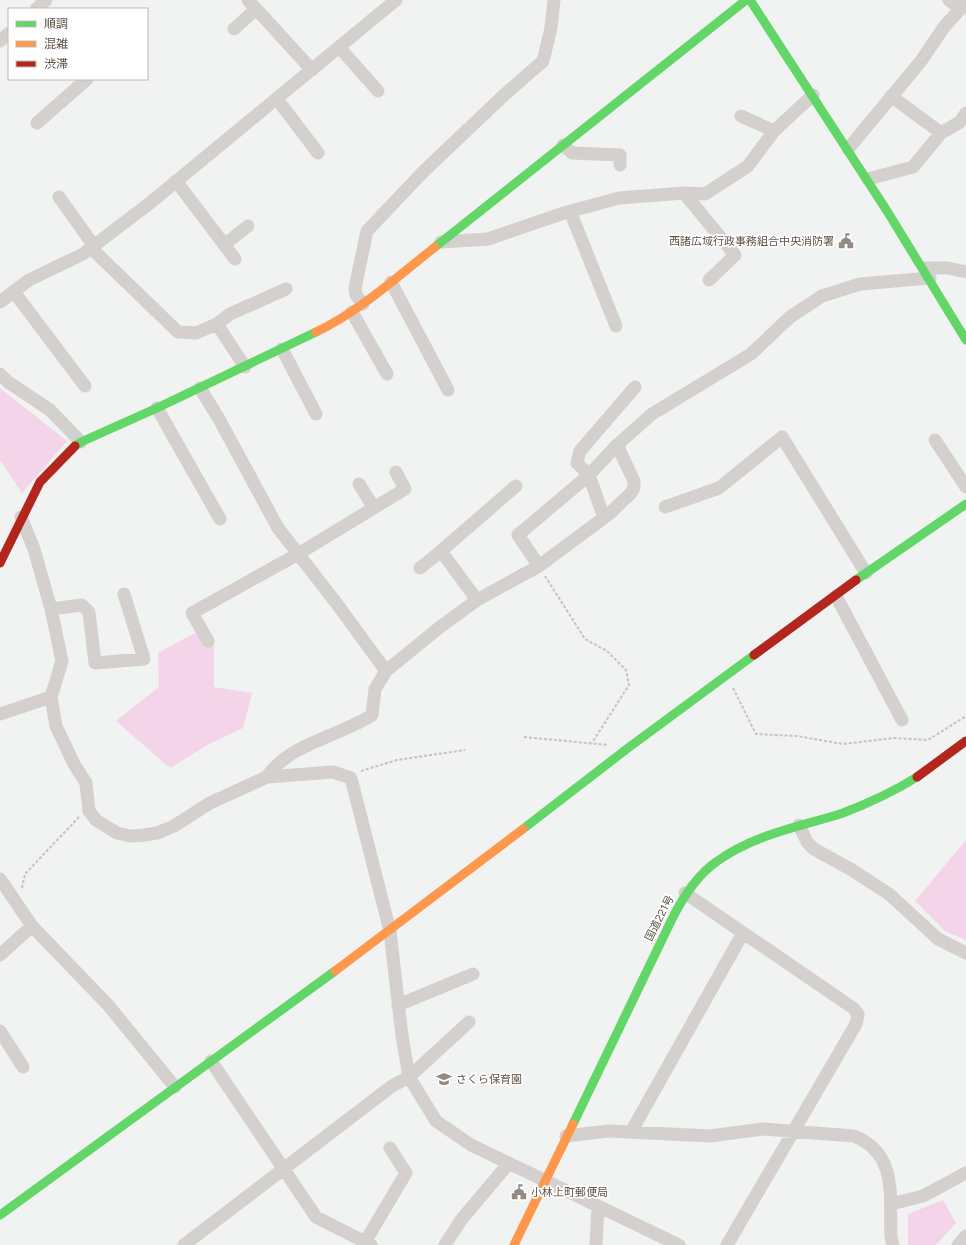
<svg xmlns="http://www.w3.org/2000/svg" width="966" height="1245" viewBox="0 0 966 1245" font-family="Figtree,'Noto Sans JP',sans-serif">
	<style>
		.green { fill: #f3d4e8 }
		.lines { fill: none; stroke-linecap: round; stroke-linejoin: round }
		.path { stroke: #ccbec2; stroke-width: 2; stroke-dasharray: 3 2; stroke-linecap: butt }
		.street { stroke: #d3d0cd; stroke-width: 13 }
		.fast { stroke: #63d668; stroke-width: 9 }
		.slow { stroke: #ff974d; stroke-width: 9 }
		.jam { stroke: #b3261e; stroke-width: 9 }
		.labels { text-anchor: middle; stroke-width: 3.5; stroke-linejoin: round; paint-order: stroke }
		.poi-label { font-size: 11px; fill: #605246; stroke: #fff; text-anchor: start }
		.street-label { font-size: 11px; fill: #605246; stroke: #fff }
	</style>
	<rect width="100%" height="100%" fill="#f1f2f2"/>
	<path class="green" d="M0,388l67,53 -45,52 -22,-33z
		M200,630l14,13v44l38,6 -9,35 -34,16 -39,24 -54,-47 43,-34 -1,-34z
		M966,840v100l-21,-9 -30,-30z
		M943,1200l13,23 -20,22h-28v-31z"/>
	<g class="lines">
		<path class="path" d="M545,576l40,63 22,12 19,19 3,15 -37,58
			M733,688l23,46 41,2 46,8 51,-6 34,2 38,-24
			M524,737l84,8
			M361,771l36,-11 68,-10
			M22,888l3,-14 54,-57"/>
		<path class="street" d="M248,0l64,70
			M949,0l12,9
			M36,9l10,-9
			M234,29l22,-20
			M0,41l9,-8
			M339,47l39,44
			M891,96l50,37
			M277,99l41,54
			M741,116l33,15
			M37,123l50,-44
			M563,145l9,8 48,2v10
			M848,149l73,-88 23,-34 22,-24
			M868,179l45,-12 28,-34 19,-11 6,-9
			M176,181l59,78
			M684,193l51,62 -26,25
			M59,197l35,49
			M570,211l46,115
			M441,242l47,-3 76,-26 55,-15 65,-5 21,1 43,-28 26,-35 39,-36
			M224,245l24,-19
			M91,248l87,84 18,1 21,-9 28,43
			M924,268h24l18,4
			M391,282l57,108
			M14,292l71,94
			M0,302l29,-22 54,-26 67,-51 246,-203
			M363,304l-7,-9 -1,-7 12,-57 56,-59 80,-76 40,-35 8,-33 3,-28
			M352,312l35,62
			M217,324l13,-10 56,-25
			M282,349l34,65
			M0,374l8,8 42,28 31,32
			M200,388l19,31 59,109 59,76 49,67
			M157,408l63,111
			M935,440l31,47
			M359,484l15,24
			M665,507l54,-19 63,-51 84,136
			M21,517l13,32 17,60 11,52 -11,36 5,29 18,38 12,19 3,28 7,9 21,13 13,3 14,-1 13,-2 17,-7 36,-23 57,-26 66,-5 18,6 39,153 12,105 7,41 27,44 35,24 208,100
			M604,518l-15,-43 -12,-12 3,-12 55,-64
			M539,566l-21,-31 71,-60 28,-30
			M420,568l21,-17
			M836,596l66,124
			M477,600l-36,-49 75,-65
			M51,609l31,-4 7,7 6,51 49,-4 -20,-65
			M208,641l-16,-28 106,-59 107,-65 -9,-17
			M0,714l51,-17
			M267,777c21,-33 73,-41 105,-62l3,-26 11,-18 54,-44 37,-27 62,-34 70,-52 22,-21 3,-5v-7l-17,-36 35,-31 99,-60 39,-37 32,-21 38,-12 70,-6
			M799,825l8,17 7,7 38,21 37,24 49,45 28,14
			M0,879l32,47 76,79 67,82
			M685,893l168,115 5,6 -2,10 -129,221
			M0,955l32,-29
			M398,1005l75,-31
			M0,1031l23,36
			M211,1061l105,156 55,28
			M631,1132l112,-199
			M566,1136l42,-5 102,5 53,-7 91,7c45,18 35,62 37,101l2,8
			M891,1204l32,-8 43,-23
			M365,1242l41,-69 -16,-25
			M184,1245l208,-159 17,-9 60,-55
			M445,1245l16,-25 48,-57
			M596,1245l2,-38
			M958,1245l8,-9"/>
		<path class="fast" d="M750,0l137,211 79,129
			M435,247l311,-247
			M75,446l6,-4 76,-34 159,-76
			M856,580l110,-76
			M523,829l105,-81 126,-93
			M573,1124l99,-205c11,-22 24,-43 44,-57 38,-28 84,-35 127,-49 26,-10 50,-21 74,-36
			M0,1215l335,-244"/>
		<path class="slow" d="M316,332c44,-21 81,-55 119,-85
			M335,971l188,-142
			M514,1245l59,-121"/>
		<path class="jam" d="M0,563l40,-81 35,-36
			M754,655l102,-75
			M917,777l49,-36"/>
	</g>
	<defs>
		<g id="civic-bare" transform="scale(1.2)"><path d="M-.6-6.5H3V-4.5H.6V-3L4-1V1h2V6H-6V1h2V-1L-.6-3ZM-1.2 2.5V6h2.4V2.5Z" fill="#938a82" stroke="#fff" stroke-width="2.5" paint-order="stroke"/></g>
		<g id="school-bare" transform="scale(1.2)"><path d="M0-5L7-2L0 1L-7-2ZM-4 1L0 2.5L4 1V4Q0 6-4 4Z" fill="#938a82" stroke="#fff" stroke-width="2.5" paint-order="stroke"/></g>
	</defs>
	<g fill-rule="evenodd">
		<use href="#civic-bare" x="846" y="241"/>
		<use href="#school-bare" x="444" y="1079"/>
		<use href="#civic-bare" x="519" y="1192"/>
	</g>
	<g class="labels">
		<g class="poi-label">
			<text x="834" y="245" text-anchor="end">西諸広域行政事務組合中央消防署</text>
			<text x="456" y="1083">さくら保育園</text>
			<text x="531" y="1196">小林上町郵便局</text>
		</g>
		<g class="street-label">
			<text transform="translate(659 918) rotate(-63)" y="4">国道221号</text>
		</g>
	</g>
	<rect x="8" y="8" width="140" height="72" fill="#ffffff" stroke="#bfbab5"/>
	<rect x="16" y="21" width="20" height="6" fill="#63d668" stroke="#bfbab5"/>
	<text x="44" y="28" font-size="12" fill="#605246">順調</text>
	<rect x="16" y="41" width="20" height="6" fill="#ff974d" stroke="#bfbab5"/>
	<text x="44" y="48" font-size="12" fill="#605246">混雑</text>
	<rect x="16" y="61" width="20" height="6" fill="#b3261e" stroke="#bfbab5"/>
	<text x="44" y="68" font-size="12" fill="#605246">渋滞</text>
</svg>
